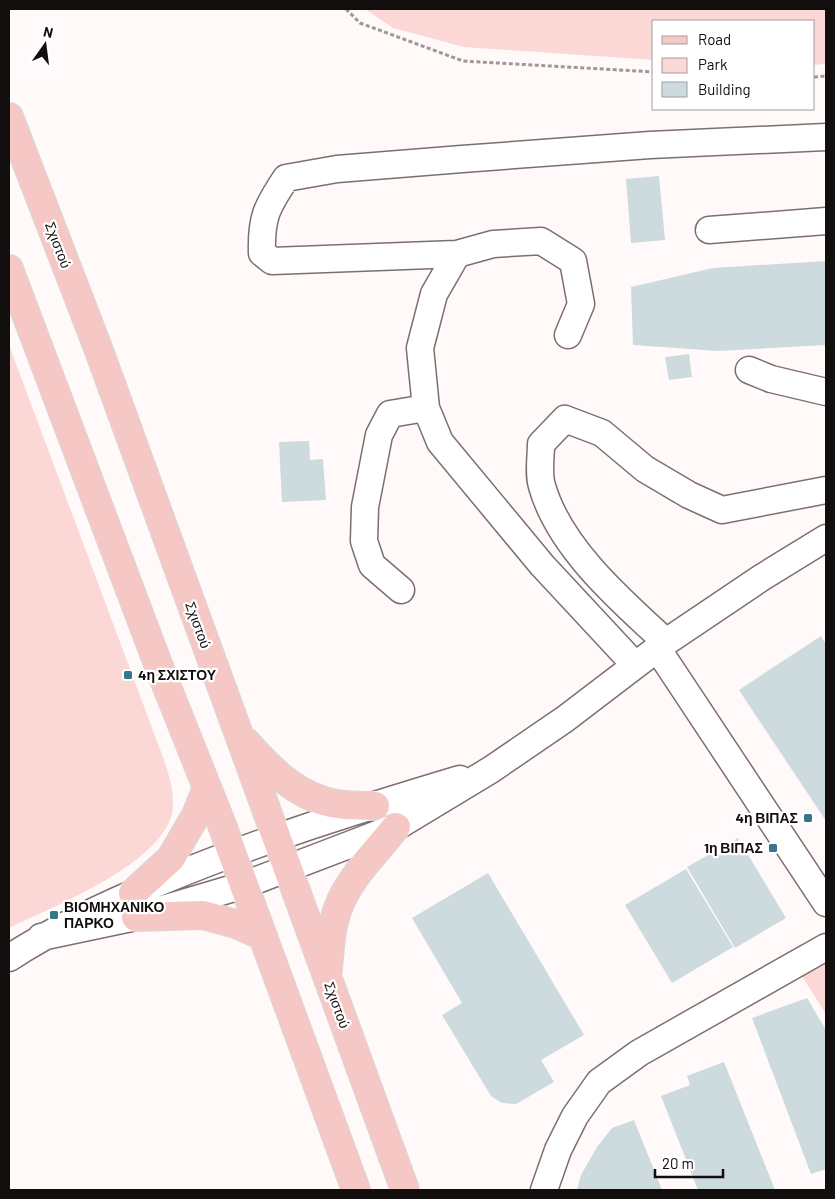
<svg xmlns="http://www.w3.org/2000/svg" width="835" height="1199" viewBox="0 0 835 1199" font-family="Barlow,sans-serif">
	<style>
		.green { fill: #fbd8d5 }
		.building { fill: #cddade }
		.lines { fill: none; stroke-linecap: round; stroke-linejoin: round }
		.minor-casing { stroke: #7c706f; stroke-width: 29 }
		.major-casing { stroke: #d9d8d8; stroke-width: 30 }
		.path { stroke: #9e9898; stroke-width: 3; stroke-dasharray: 4 2.5; stroke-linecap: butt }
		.minor { stroke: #fff; stroke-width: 26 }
		.major { stroke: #f6c8c5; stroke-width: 28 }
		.poi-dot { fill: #357889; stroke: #fff; stroke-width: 2 }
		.labels { text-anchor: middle; stroke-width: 4.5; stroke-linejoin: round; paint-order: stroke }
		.street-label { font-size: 14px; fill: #130e0e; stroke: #fff }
		.poi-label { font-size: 14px; font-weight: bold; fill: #130e0e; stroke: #fff; text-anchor: start }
	</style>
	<rect width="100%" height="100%" fill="#fff9f9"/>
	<path class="green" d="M365,9h461v55l-12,1v-44h-160v39l-190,-13 -71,-19z
		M9,345l155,415c5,15 10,31 9,48 -5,54 -121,99 -164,120z
		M826,961v53l-25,-39z"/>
	<path class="building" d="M659,176l6,64 -34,3 -5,-64z
		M826,261v84l-108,6 -85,-6 -2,-58 82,-19z
		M689,354l3,23 -23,3 -4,-23z
		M309,441l1,19 13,-1 3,41 -44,2 -3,-60z
		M821,636l5,8v177l-87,-131z
		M738,838l48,80 -51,30 -48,-81z
		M686,869l47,78 -61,36 -47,-78z
		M488,873l96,162 -43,25 13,22 -38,22 -14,-1 -11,-7 -49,-81 20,-12 -50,-85z
		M807,998l19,32v139l-15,5 -59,-156z
		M724,1062l51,128h-77l-37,-94 29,-11 -3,-9z
		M634,1120l28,70h-85l4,-15 16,-28 15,-19z"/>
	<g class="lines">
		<g class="minor-casing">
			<path id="minor" d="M709,230l117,-9
				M457,254l-185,7 -10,-8c-1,-35 4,-45 24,-75l51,-9 125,-10 188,-14 176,-8
				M568,335l13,-31 -8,-43 -32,-20 -48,3 -36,10 -23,40 -14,54 6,60 14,34 102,123 93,100
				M749,370l22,9 55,13
				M401,590l-29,-25 -8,-24 1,-34 14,-72 11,-21 36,-6
				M666,642c-46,-42 -107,-95 -124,-156 -4,-12 -1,-29 -1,-42l24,-25 37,14 43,36 44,26 33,15 104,-20
				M657,648l169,255
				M41,937l95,-20 108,-32 152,-58 96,-58 73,-50 101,-77 95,-64 65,-40
				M9,958c49,-32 102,-56 156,-78 96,-40 195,-71 295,-101
				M544,1190l14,-40 17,-34 24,-34 40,-29 187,-106"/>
		</g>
		<g class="major-casing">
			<path id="major" d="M9,117l89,231 307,842
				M9,269l152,403 61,153 134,365
				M246,742c25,28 52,56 91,62 12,2 25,2 38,2
				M133,893l38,-35 25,-43 11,-27
				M136,917l67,-2 33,9 27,12
				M328,969c2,-22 3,-47 13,-68 12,-27 36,-50 55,-74"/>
		</g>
		<path class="path" d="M346,9l14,14 103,38 191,11
			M814,77l12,-1"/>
		<use href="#minor" class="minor"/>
		<use href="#major" class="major"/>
	</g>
	<g class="poi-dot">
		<rect x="123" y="670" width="10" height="10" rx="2.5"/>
		<rect x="803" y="813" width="10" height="10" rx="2.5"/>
		<rect x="768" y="843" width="10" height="10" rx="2.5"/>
		<rect x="49" y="910" width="10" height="10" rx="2.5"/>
	</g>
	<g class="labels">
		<g class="street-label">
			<text transform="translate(58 245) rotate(69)" y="5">Σχιστού</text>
			<text transform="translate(198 625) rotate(70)" y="5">Σχιστού</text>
			<text transform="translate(337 1005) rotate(70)" y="5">Σχιστού</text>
		</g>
		<g class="poi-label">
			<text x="138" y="680">4η ΣΧΙΣΤΟΥ</text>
			<text x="798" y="823" text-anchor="end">4η ΒΙΠΑΣ</text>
			<text x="763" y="853" text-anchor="end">1η ΒΙΠΑΣ</text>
			<text x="64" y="912">ΒΙΟΜΗΧΑΝΙΚΟ<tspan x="64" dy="16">ΠΑΡΚΟ</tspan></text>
		</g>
	</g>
	<rect width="835" height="1199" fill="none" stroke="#130e0e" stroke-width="20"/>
	<rect x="652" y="20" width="162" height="90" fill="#ffffff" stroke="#a19f9f"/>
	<rect x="662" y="36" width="25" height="8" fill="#f6c8c5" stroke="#a19f9f"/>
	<text x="698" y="45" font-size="15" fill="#130e0e">Road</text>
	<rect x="662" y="58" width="25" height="15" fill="#fbd8d5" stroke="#a19f9f"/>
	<text x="698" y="70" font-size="15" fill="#130e0e">Park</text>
	<rect x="662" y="82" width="25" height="15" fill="#cddade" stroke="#a19f9f"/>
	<text x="698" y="95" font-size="15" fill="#130e0e">Building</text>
	<g transform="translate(45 45) rotate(14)" stroke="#ffffff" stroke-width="4" paint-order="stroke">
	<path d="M0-4L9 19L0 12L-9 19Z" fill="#130e0e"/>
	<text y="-8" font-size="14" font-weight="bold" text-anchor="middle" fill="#130e0e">N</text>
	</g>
	<path d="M655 1169v8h68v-8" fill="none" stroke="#130e0e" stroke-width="2.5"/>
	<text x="662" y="1169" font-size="15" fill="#130e0e" stroke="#ffffff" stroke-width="4" paint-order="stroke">20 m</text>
</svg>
